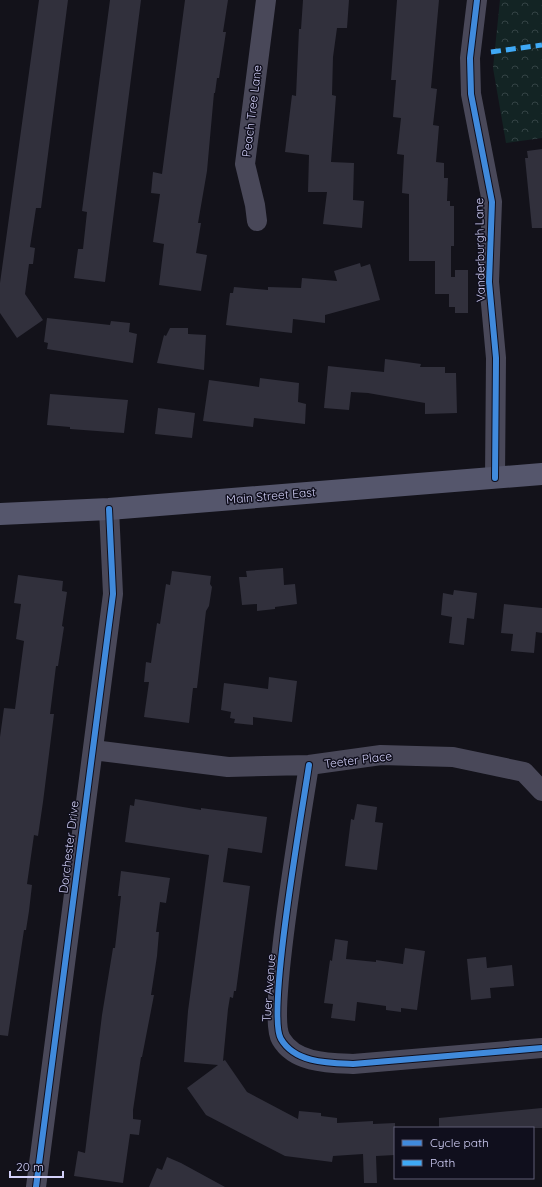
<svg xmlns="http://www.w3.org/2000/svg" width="542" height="1187" viewBox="0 0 542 1187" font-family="Quicksand,sans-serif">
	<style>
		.forest { fill: url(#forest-crowns) }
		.building { fill: #31303c }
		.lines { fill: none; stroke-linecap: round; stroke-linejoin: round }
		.minor { stroke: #494859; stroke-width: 20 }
		.secondary { stroke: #55566c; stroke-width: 22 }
		.quiet { stroke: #3fa9f5; stroke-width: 5; stroke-dasharray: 10 5; stroke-linecap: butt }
		.cycleway-casing { stroke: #100f1d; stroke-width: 8 }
		.cycleway { stroke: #408adc; stroke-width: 6 }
		.labels { text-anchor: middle; stroke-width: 3; stroke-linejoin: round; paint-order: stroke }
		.street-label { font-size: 12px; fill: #d3d1f9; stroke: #100f1d }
	</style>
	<defs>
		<pattern id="forest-crowns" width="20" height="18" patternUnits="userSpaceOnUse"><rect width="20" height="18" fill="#132424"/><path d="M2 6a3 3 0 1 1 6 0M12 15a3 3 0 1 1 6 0" fill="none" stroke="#344345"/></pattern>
	</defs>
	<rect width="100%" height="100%" fill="#13121a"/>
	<path class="forest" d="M500,0h42v138l-36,5 -13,-75z"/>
	<path class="building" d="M39,0h29l-27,208h-5l-6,39 5,1 -2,16h-4l-4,30 18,26 -26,18 -17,-25v-30z
		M110,0h31l-36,282 -31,-4 4,-29h5l4,-37 -5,-1z
		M185,0h43l-5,32h3l-7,46h-2l-2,15h-1l-7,78 -9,52h3l-5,30 11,2 -6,36 -42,-6 5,-41 -11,-2 7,-48 -9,-1 2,-21 9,2z
		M303,0h46l-2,28h-10l-4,29 -1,38 4,1 -5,66 23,1 -1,37 11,1 -2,27 -39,-4 4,-32h-19l1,-37 -24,-3 7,-57 4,1 3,-67h2z
		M397,0h42l-8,88 6,1 -4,36 6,1 -3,36 8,1v15h4l-1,23h3v5h4v40h-3v31h4v-7h13v43h-13v-6h-6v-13h-14v-33h-26v-67l-7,-1 2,-38 -7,-1 4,-36 -8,-1 3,-37h-5z
		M542,149v79h-10l-7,-70h3l-1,-7z
		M360,263l1,4 9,-3 10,36 -55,15v8l-32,-4 -1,14 -66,-8 4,-32h3l1,-6 34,3v-3l33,1 1,-10 35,3 -3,-10z
		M47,318l63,7 1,-4 19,2 -1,9 8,2 -4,29 -86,-14 1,-6 -4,-1z
		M170,328h18v6l18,1 -2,35 -47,-7 7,-28 2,1z
		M385,359l36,5 -1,3h25v6h11l1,40 -32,1v-11l-57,-10 -17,-1 -2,18 -25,-2 4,-42 56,6z
		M260,378l39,5 -1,19 8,2 -1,20 -51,-6 -1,9 -50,-6 6,-41 50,7z
		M50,394l78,6 -4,33 -54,-4v-2l-23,-2z
		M158,408l37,5 -3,25 -37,-4z
		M283,568l1,17 11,-1 2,20 -22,3v2l-18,2v-7l-15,1 -3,-28h8l-1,-6z
		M172,571l39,5 -1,8 2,3 -3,19 -3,5 -9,77h-4l-4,35 -45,-6 5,-35h-5l2,-20 5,1 6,-40 3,1 6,-40 4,1z
		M18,575l45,6 -1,10 5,1 -5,34 2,1 -6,39h-2l-6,48h4l-11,88 -5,34 -4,-1 -7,49 5,1 -3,26 -3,19h-2l-16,106 -8,-1v-298l4,-29 11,1 9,-68 -8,-2 5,-35 -7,-1z
		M454,590l23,3 -3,26 -7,-1 -3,27 -15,-2 3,-26 -11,-2 2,-22 10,2z
		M504,604l38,4v25l-6,-1 -2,21 -23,-2 2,-17 -12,-1z
		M269,677l28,4 -5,41 -39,-5v8l-19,-2 1,-4 -5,-1 1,-6 -10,-2 3,-27 44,6z
		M135,799l66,11v-2l66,9 -5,36 -34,-5 -5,34 27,4 -14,105h-2l-1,7 -3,-1 -2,12 -5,52 2,-1 22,32 51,27 1,-8 22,2v3l16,2v5l36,-2v3l22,-1v32l-19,1 1,27h-13l-1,-29 -30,2 -1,6 -47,-6 -79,-41 -19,-27 31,-23 -34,-3 4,-51 21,-156 -84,-13 5,-37 4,1z
		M357,804l20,3 -2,15 8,1 -6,47 -32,-4 6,-47 3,1z
		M121,871l49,7 -4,25 -6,-1 -4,30h3l-2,24 -6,39h3l-12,62h-1l-8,53v9l8,1 -2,15 -9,-1 -7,49 -49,-7 4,-25 7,2 17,-138 11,-67h2l6,-52h-3z
		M335,939l13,2 -2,18 30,3v-2l27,4 2,-16 20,3 -8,59 -16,-2v4l-15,-2v-4l-29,-4 -2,19 -24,-3 2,-14 -9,-1 6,-43 2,1z
		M486,957l1,11 25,-3 2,21 -24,2 1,10 -20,2 -4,-41z
		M542,1108v20h-103v-10z
		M167,1157l14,6 44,24h-76l8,-19 5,2z"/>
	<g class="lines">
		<path class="minor" d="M477,0l-7,58 1,36 21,108 -3,80 7,76 -1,120
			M257,221l-2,-16 -10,-41 21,-164
			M93,750l135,17 81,-2 72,-10 72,2 71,15 18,19
			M309,765c-6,41 -43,250 -28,274 14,24 47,24 72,25l189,-16
			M36,1187l77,-593 -4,-85"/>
		<path class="secondary" d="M0,514l109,-5 433,-35"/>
		<path class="quiet" d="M491,52l51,-7"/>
		<g class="cycleway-casing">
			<path id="cycleway" d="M477,0l-7,58 1,36 21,108 -3,80 7,76 -1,120
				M309,765c-6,41 -43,250 -28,274 14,24 47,24 72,25l189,-16
				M36,1187l77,-593 -4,-85"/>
		</g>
		<use href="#cycleway" class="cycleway"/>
	</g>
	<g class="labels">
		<g class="street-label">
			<text transform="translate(252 111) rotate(-83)" y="4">Peach Tree Lane</text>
			<text transform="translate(480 250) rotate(-91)" y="4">Vanderburgh Lane</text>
			<text transform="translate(271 496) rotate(-5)" y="4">Main Street East</text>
			<text transform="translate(358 760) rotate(-7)" y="4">Teeter Place</text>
			<text transform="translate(69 847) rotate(-83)" y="4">Dorchester Drive</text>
			<text transform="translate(269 988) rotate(-86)" y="4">Tuer Avenue</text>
		</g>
	</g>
	<rect x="394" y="1127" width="140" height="52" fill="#100f1d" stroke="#5e5d75"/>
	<rect x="402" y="1140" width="20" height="6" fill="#408adc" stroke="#5e5d75"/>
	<text x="430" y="1147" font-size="12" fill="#d3d1f9">Cycle path</text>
	<rect x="402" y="1160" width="20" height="6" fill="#3fa9f5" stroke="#5e5d75"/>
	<text x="430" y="1167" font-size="12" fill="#d3d1f9">Path</text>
	<path d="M10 1171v6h53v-6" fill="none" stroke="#d3d1f9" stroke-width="2"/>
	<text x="16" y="1171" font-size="12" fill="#d3d1f9" stroke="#100f1d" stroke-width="3" paint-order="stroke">20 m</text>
</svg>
